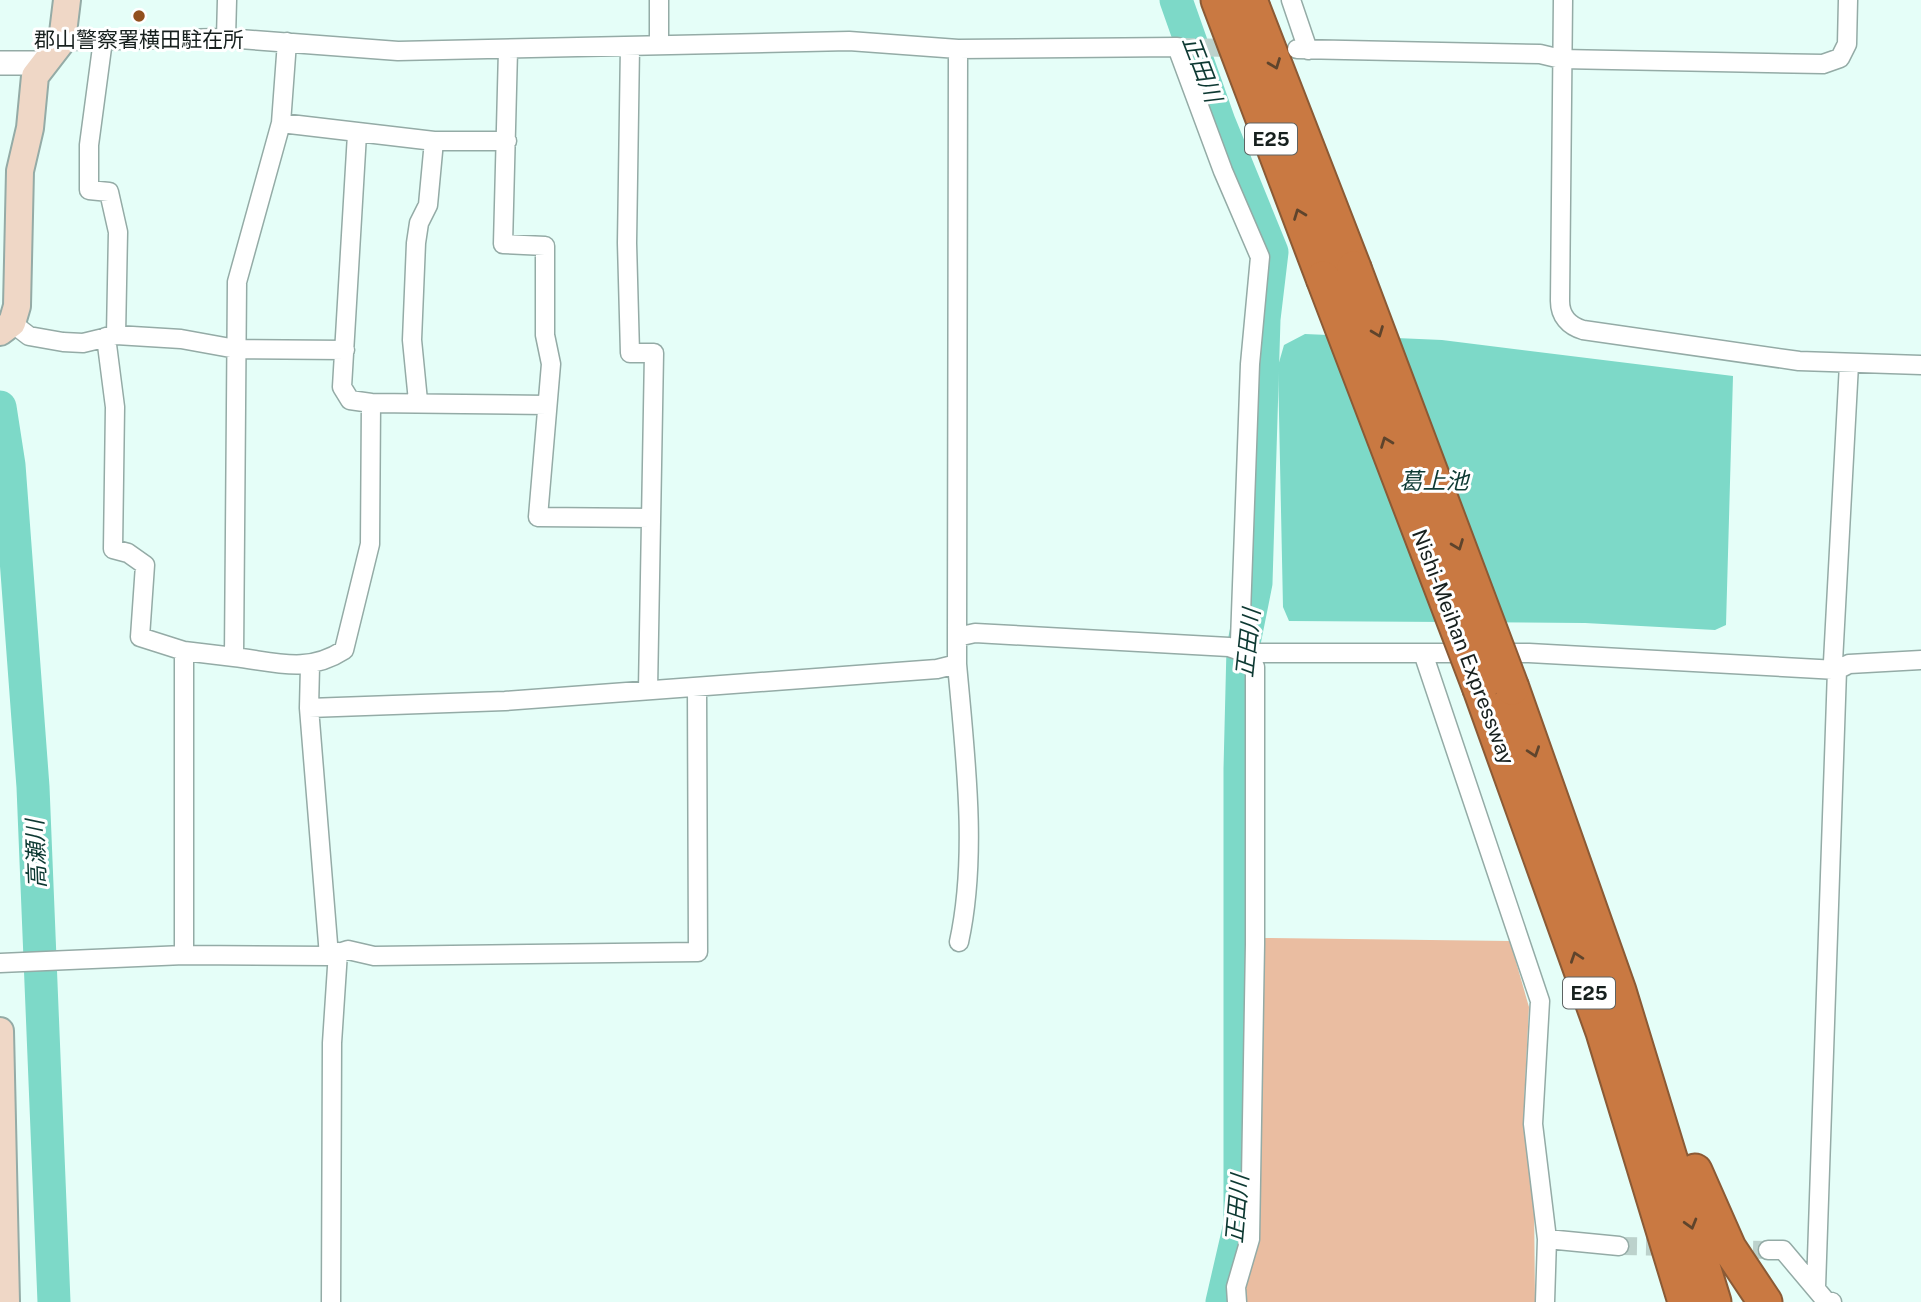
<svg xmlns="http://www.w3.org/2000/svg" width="1921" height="1302" viewBox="0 0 1921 1302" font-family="'Public Sans','Noto Sans JP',sans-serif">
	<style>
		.green { fill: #eabda1 }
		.water { fill: #7dd9c8 }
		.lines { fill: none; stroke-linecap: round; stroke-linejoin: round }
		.river { stroke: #7dd9c8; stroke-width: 33 }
		.minor-tunnel { stroke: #bcd2cc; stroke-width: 18; stroke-dasharray: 18 9; stroke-linecap: butt }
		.minor-casing { stroke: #94aba6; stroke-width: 21 }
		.tertiary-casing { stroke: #94aba6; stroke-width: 26 }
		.secondary-casing { stroke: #94aba6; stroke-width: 30 }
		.motorway-casing { stroke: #8b5a35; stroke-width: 37 }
		.minor { stroke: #fff; stroke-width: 18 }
		.tertiary { stroke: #fff; stroke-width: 23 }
		.secondary { stroke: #efd7c6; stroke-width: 26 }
		.motorway { stroke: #c97942; stroke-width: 33 }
		.motorway-bridge-casing { stroke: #8b5a35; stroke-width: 37; stroke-linecap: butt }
		.motorway-bridge { stroke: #c97942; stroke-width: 33 }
		.oneway { stroke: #5e442c }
		.poi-dot { fill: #92501e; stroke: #fff; stroke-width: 2.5 }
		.labels { text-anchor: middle; stroke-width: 6; stroke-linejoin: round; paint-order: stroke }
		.shield { fill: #fff; stroke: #5d6362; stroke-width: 2 }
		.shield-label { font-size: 19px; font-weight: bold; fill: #17201e }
		.poi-label { font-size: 21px; fill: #17201e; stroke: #fff }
		.street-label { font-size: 21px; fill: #17201e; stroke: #fff }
		.water-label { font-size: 23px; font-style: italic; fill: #0d3932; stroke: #fff }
	</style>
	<rect width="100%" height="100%" fill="#e5fef8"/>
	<path class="green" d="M1262,938l248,3 19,66 -5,97 10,96 1,102h-296z"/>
	<path class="water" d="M1305,334l137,6 291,36 -7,249 -11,5 -130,-7 -296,-2 -6,-14 -5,-241 6,-21z"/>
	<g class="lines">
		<path class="river" d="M1176,0l43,122 53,130 -8,67 -8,264 -13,65 -3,121v455l-18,78
			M0,407l9,58 24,322 21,515"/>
		<path class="minor-tunnel" d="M1177,47l63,1
			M1619,1246l55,1
			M1726,1249l42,1"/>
		<g class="minor-casing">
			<path id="minor" d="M659,0v44
				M1291,0l17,50
				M1563,0l-3,301c0,15 9,25 23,29l216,31 122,4
				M226,38l1,-38
				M103,40l-14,105v45l20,2 9,40 -2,103
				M62,41l164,-3 172,13 451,-10 109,8 219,-2 46,124 37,86 -10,107 -10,277 15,26v277l-5,295 -14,48 1,15
				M287,42l-6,81 -44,159 -3,375c42,5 73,17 110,-7l26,-106 1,-141 176,2
				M630,46l-3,197 3,110h24l-6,337
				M1297,49l243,5 21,5 262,5 17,-6 7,-14 1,-44
				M508,50l-5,194 42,2v89l6,29 -13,153 113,1
				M281,123l153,18h73
				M357,134l-15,253 8,13 21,3
				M12,323l17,13 34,6 20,1 33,-8 65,4 55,10 109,1
				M106,337l9,70 -2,142 15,4 17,12 -5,72 44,14v304
				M418,401l-6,-61 4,-97 3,-20 9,-18 6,-64
				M957,637l1,-588
				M184,651l50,6
				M1423,653l117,348 -7,123 14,115 -2,63
				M957,664c8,90 21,191 2,278
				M310,666l-1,42 20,248
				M309,708l196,-7 432,-32 20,-5v-27l18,-4 254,14 17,6h283l308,17 12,-6 72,-4
				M0,963l184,-8 145,1 19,-6 26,6 324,-4 -1,-265
				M1547,1239l72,7
				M1768,1250h15l43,51 6,1
				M1816,1287l21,-617 -4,-8 16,-298
				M331,1302l1,-259 6,-91"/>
		</g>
		<g class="tertiary-casing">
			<path id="tertiary" d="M0,63h43"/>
		</g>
		<g class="secondary-casing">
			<path id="secondary" d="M0,332l12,-9 5,-17 3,-135 10,-43 5,-52 27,-35 5,-41
				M0,1031l6,271"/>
		</g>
		<g class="motorway-casing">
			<path id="motorway" d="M1218,0l105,278
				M1250,0l104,268
				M1512,688l107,303 95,311
				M1480,689l123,343 82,270
				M1695,1171l34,77 36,54"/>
		</g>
		<use href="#minor" class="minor"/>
		<use href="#tertiary" class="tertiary"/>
		<use href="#secondary" class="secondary"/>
		<use href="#motorway" class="motorway"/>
		<g class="motorway-bridge-casing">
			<path id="motorway-bridge" d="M1354,268l158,420
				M1323,278l157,411"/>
		</g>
		<use href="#motorway-bridge" class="motorway-bridge"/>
	</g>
	<defs><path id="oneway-chevron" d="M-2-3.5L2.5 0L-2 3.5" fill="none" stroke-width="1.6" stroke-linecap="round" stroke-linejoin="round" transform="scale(1.75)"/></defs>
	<g class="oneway">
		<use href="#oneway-chevron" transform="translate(1275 64) rotate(69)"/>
		<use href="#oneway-chevron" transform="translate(1299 214) rotate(-111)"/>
		<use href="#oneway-chevron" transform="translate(1378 332) rotate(69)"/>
		<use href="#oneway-chevron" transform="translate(1386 442) rotate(-111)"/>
		<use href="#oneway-chevron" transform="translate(1458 545) rotate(69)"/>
		<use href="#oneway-chevron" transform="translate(1534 752) rotate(71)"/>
		<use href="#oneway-chevron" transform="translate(1576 957) rotate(-109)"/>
		<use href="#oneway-chevron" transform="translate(1691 1224) rotate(74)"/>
	</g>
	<circle class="poi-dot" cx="139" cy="16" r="7"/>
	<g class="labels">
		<g class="shield">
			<rect x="1245" y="123.5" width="52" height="31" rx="5"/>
			<rect x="1563" y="977.5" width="52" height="31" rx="5"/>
		</g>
		<g class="shield-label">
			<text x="1271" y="146">E25</text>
			<text x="1589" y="1000">E25</text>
		</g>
		<g class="poi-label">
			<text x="139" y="47">郡山警察署横田駐在所</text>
		</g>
		<g class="street-label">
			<text transform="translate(1463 647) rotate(69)" y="7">Nishi-Meihan Expressway</text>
		</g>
		<g class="water-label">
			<text transform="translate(1202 69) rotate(69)" y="8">正田川</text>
			<text x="1434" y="489">葛上池</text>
			<text transform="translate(1248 643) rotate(-84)" y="8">正田川</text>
			<text transform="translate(36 854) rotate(-92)" y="8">高瀬川</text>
			<text transform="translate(1237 1209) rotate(-85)" y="8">正田川</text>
		</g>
	</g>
</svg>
